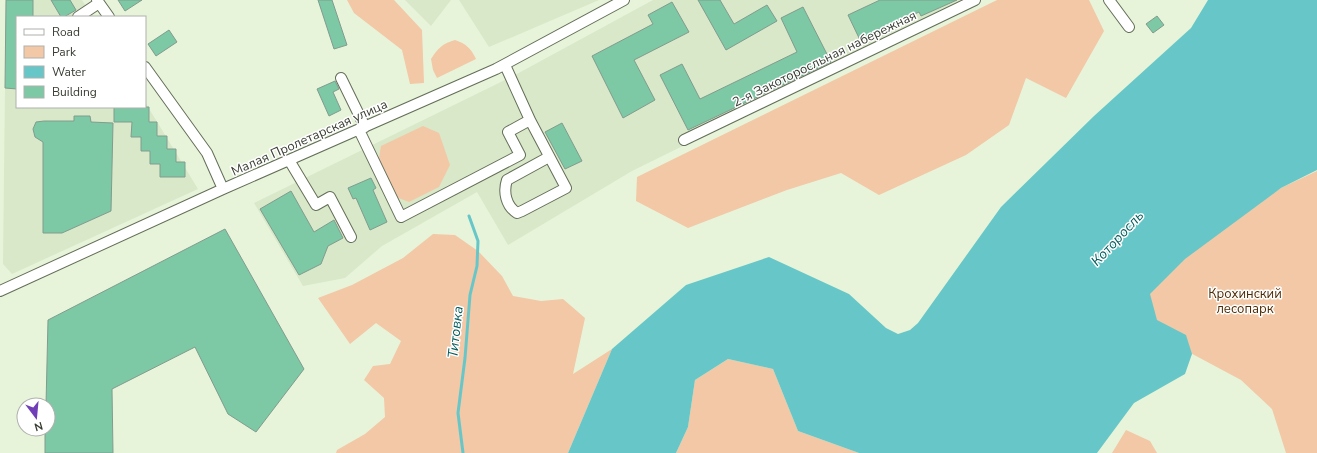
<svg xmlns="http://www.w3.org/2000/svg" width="1317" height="453" viewBox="0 0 1317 453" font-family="'Nunito Sans',sans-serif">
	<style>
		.built { fill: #d8e8c8 }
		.green { fill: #f2c8a6 }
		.water { fill: #67c7c8 }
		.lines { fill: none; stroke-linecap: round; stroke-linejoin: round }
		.stream { stroke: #67c7c8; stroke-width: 3 }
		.building { fill: #7dc8a5; stroke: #819c8e }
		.minor-casing { stroke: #636e58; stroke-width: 12 }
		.minor { stroke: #fff; stroke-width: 10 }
		.labels { text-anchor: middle; stroke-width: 3; stroke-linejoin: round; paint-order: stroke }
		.street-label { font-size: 13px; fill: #383d33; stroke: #fff }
		.park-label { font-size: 13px; fill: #4f2b04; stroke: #fff }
		.water-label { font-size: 14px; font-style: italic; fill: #035c5d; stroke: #fff }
	</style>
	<rect width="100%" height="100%" fill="#e7f4da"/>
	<path class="built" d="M6,0h76l11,17h-76v90h128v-5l53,87 -186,85 -9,-10z
		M405,0h46l-20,26z
		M459,0h140l-110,47z
		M653,0h326l-347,171 -124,74 -31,-53 -95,54 -37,32 -42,8 -49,-83 261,-128z"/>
	<path class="green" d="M347,0h47l28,30 2,53 -14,1 -8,-34 -48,-37z
		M997,0h92l15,31 -38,67 -40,-20 -17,47 -43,30 -87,40 -38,-22 -54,17 -99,38 -52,-27 1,-24z
		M455,40c11,4 16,8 21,19l-39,19 -4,-8 -2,-11c7,-11 11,-15 24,-19z
		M423,126l16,7 11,32 -11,22 -30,15 -13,-5 -17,-39 2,-12z
		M1317,171v282h-31l-14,-44 -31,-29 -86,-46 -11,-36 68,-66 69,-44z
		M433,234l22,1 23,16 24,25 11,20 28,5 22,-2 22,19 -12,56 39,-25 -44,104h-232l1,-3 28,-16 20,-17 -1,-19 -20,-18 9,-14 17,-2 11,-23 -25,-18 -26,21 -32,-46 34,-13 51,-27z
		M728,359l45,10 25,62 61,22h-183l12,-26 7,-47z
		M1126,430l24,11 7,12h-45z"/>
	<path class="water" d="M1208,0h109v170l-36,18 -96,71 -35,35 7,26 29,15 6,19 -7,20 -51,29 -37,50h-238l-61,-22 -25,-62 -45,-10 -33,21 -7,47 -12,26h-108l44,-104 74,-64 83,-28 80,37 37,34 12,6 12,-4 8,-7 83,-116 93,-91 97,-88z"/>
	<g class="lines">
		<path class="stream" d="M463,453l-5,-40 7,-55 5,-63 7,-29 1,-25 -9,-25"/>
	</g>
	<path class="building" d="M6,0h27v17h-16v72l-12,-1z
		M51,0h19l6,10 -12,7h-3z
		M118,0h24l-17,11z
		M318,0h14l15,45 -13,4z
		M698,0h22l14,24 33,-19 10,16 -51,29z
		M880,0h77l-36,16 -2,-4 -59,28 -12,-25z
		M672,2l17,30 -55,28 21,40 -32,18 -31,-62 61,-32 -5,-9z
		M803,7l28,55 -143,68 -28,-55 22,-11 18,35 97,-47 -16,-34z
		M1157,16l7,9 -11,8 -7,-9z
		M169,30l8,12 -21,14 -8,-12z
		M335,81l4,8 -6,3 8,18 -12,6 -12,-27z
		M114,107h35v15h8v14h10v13h9v13h9v15h-25v-13h-10v-13h-9v-14h-10l1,-15h-18z
		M74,116h16l1,6 22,1 -2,88 -49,22h-19v-91l-8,-5 -2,-8 3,-7 8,-1h30z
		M562,123l20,38 -17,8 -20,-37z
		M371,178l5,10 -3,2 14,32 -17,8 -14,-32 -3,1 -5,-11z
		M291,191l23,41 20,-12 9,18 -15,8 -7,18 -22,11 -39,-66z
		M225,229l79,140 -48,63 -28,-18 -33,-67 -83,42 1,64h-68v-24h3v-24h-2l2,-85z"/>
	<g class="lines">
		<g class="minor-casing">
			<path id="minor" d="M97,0l12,17
				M1109,0l20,27
				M78,17l21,-14
				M145,67l62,86 16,36
				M341,78l24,49
				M530,120l36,68 -44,23 -5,2c-11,-7 -14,-21 -10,-33l42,-23
				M359,130l42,87 119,-62 -12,-23 22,-12 -25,-55
				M684,140l291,-140
				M289,160l27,45 14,-8 21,40
				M0,291l223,-102 273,-120 128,-69"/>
		</g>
		<use href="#minor" class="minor"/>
	</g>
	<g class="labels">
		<g class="street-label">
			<text transform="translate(824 58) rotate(-26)" y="5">2-я Закоторосльная набережная</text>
			<text transform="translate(309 137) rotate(-24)" y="5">Малая Пролетарская улица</text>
		</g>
		<g class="park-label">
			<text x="1245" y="298">Крохинский<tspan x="1245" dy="15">лесопарк</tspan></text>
		</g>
		<g class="water-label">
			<text transform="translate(1117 238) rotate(-47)" y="5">Которосль</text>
			<text transform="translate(455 332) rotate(-84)" y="5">Титовка</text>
		</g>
	</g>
	<rect x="16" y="16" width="130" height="92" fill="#ffffff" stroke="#afb1ad"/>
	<rect x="24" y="29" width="20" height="6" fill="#ffffff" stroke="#afb1ad"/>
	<text x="52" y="36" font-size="12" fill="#383d33">Road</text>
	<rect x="24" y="46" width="20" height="12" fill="#f2c8a6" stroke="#afb1ad"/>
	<text x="52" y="56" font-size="12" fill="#383d33">Park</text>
	<rect x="24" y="66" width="20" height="12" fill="#67c7c8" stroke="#afb1ad"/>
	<text x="52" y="76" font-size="12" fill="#383d33">Water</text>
	<rect x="24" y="86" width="20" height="12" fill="#7dc8a5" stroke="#afb1ad"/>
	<text x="52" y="96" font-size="12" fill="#383d33">Building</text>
	<g transform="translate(36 417) rotate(164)"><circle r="19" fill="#ffffff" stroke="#afb1ad"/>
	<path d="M0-3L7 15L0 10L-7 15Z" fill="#703fb7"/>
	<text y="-6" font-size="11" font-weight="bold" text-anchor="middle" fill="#383d33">N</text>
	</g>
</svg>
